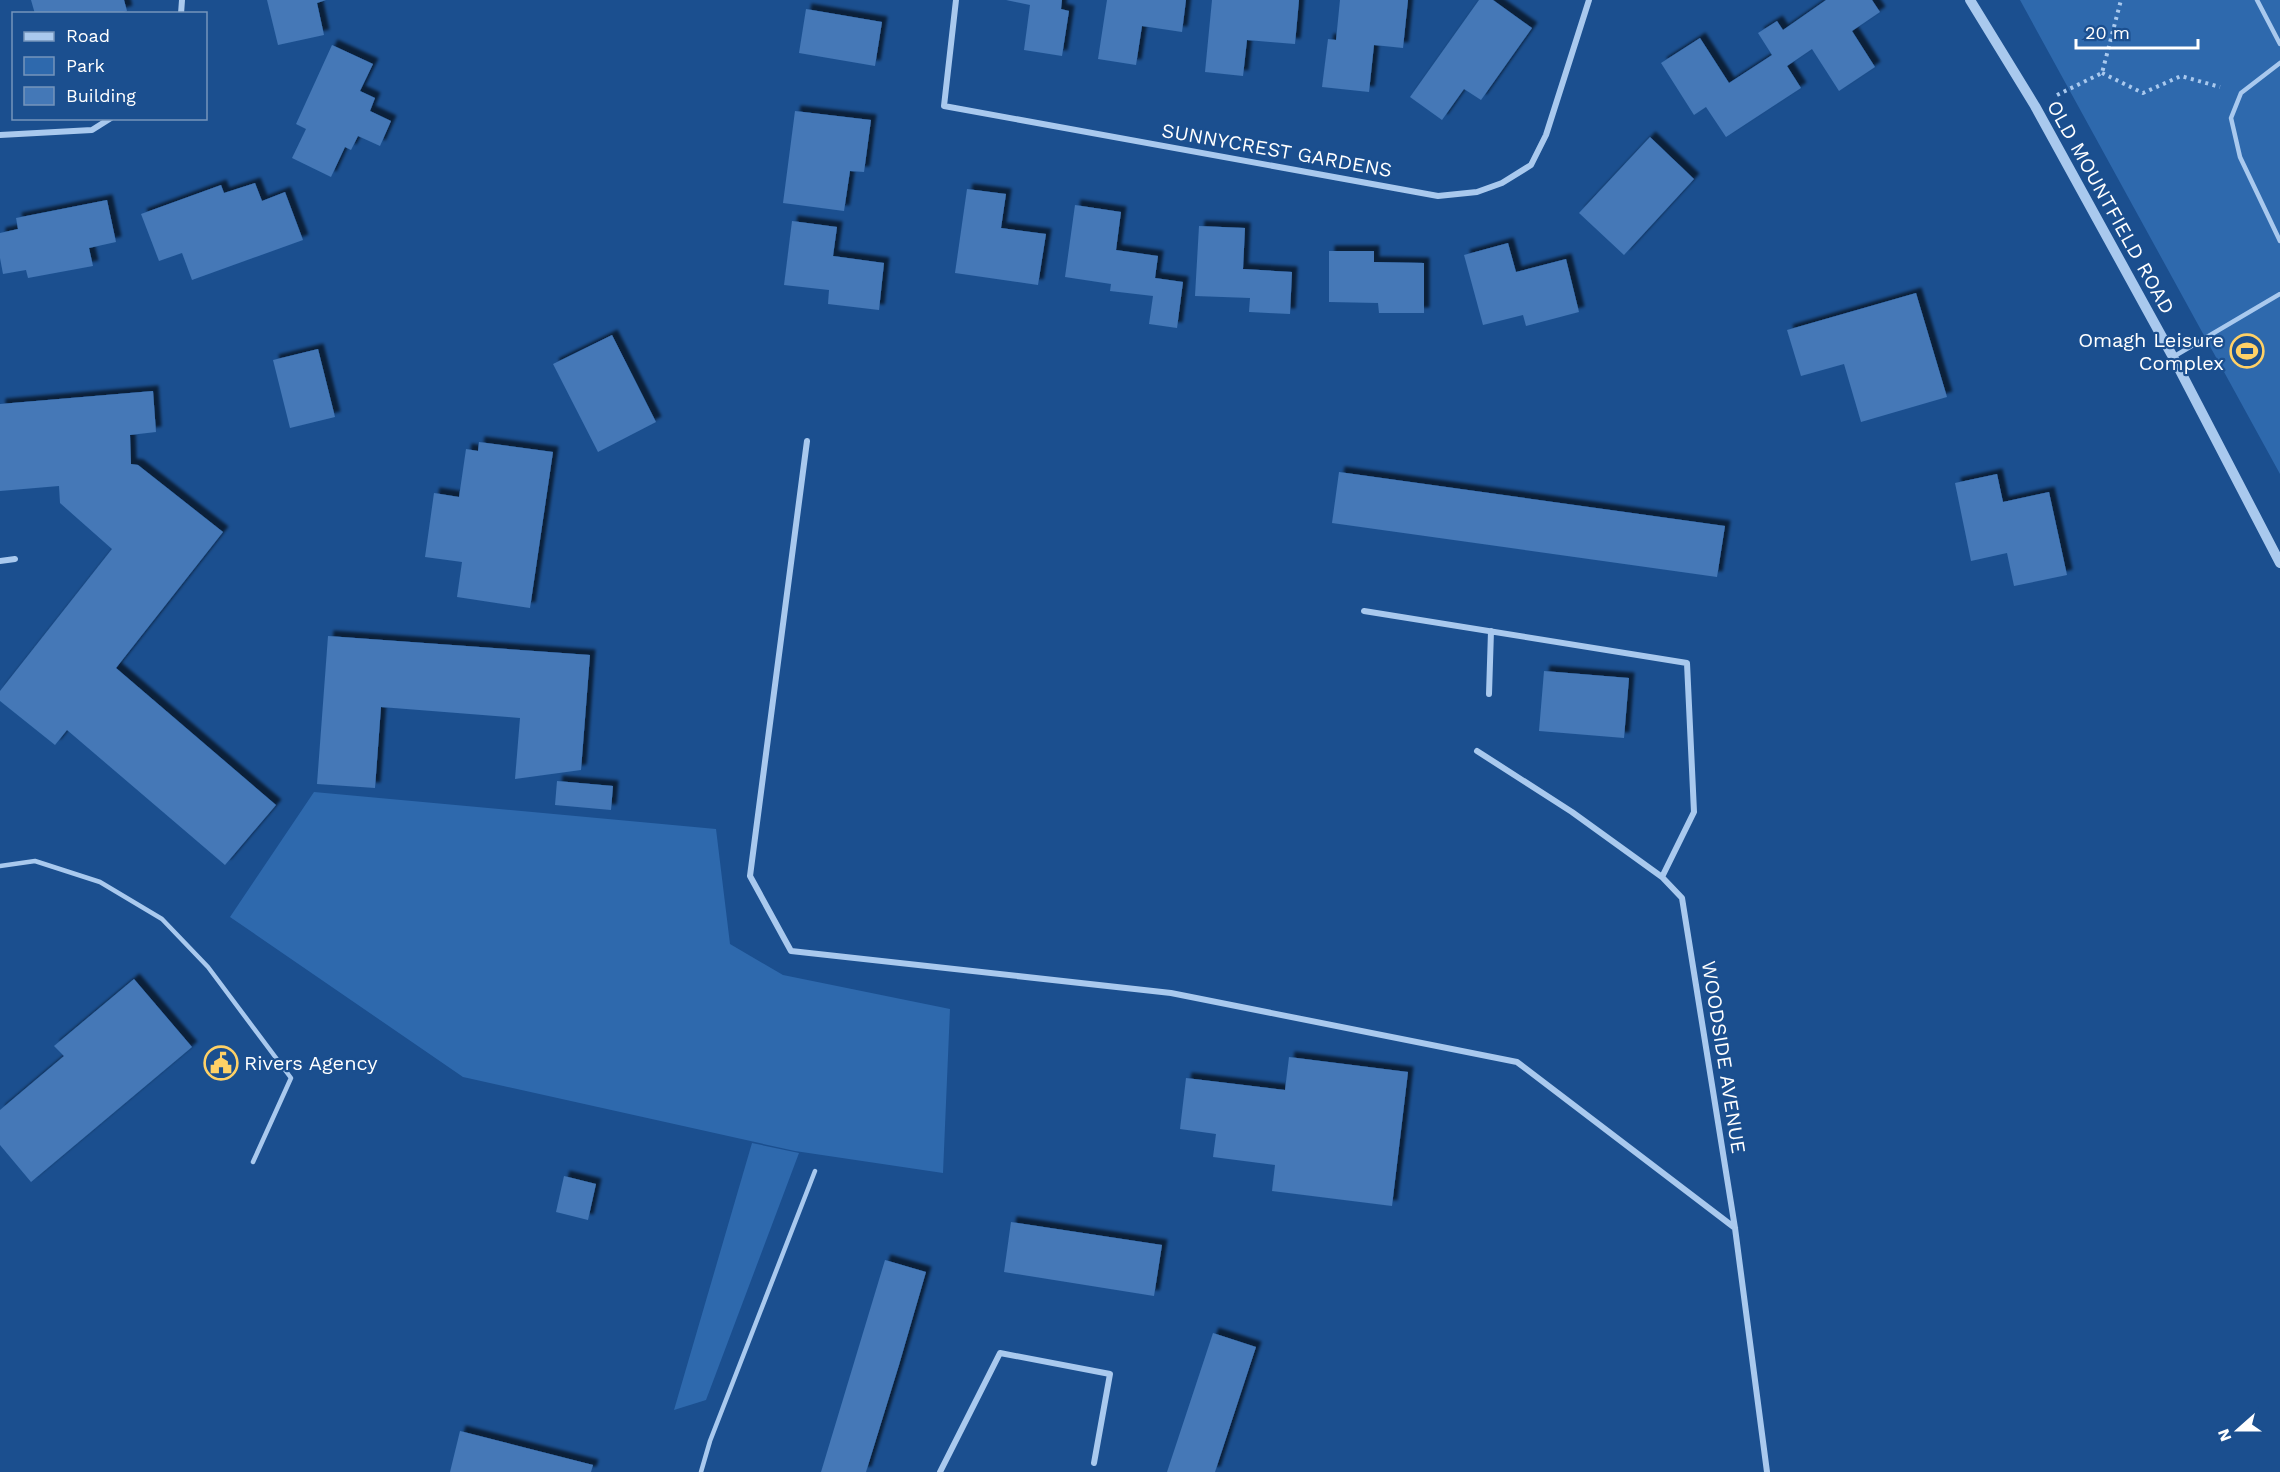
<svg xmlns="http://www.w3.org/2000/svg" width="2280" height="1472" viewBox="0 0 2280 1472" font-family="'Work Sans',sans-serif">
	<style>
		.green { fill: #2e69ad }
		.building { fill: #4478b7; filter: url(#shadow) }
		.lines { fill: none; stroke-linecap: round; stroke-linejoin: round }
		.path { stroke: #a9c9ee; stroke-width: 4; stroke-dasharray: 3 4.5; stroke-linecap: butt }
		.service { stroke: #a9c9ee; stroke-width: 4.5 }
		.minor { stroke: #a9c9ee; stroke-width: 6 }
		.tertiary { stroke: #a9c9ee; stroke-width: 10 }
		.labels { text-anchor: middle; stroke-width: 4.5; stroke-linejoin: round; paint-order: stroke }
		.street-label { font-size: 20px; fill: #fff; stroke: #1b4f8f }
		.poi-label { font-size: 20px; fill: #fff; stroke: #1b4f8f; text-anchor: end }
	</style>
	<defs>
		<filter id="shadow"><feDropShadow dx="5.5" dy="-5.5" stdDeviation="1.5" flood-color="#0009"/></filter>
	</defs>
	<rect width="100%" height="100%" fill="#1b4f8f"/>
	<path class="green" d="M2020,0h260v474z
		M314,792l402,37 14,115 53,31 167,34 -7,164 -148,-22 -332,-74 -233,-160z
		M752,1143l47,10 -93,247 -32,10z"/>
	<path class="building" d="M31,0h93l3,11 -10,3h-82z
		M267,0h59l-9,3 7,32 -46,10z
		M1006,0h56l-1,9 8,2 -7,45 -38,-6 6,-45z
		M1107,0h79l-4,32 -40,-6 -6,39 -38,-6z
		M1212,0h87l-4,44 -48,-4 -4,36 -38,-4z
		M1340,0h68l-5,48 -29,-3 -5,47 -47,-5 6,-48 8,1z
		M1479,0h14l39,28 -51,72 -17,-11 -22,31 -32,-23z
		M1826,0h46l8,12 -28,19 23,36 -36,24 -27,-42 -25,17 14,22 -75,49 -20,-30 -12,8 -33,-52 39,-25 29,45 43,-28 -14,-22 19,-12 6,9z
		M806,9l76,13 -7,44 -76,-13z
		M332,45l41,19 -13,27 15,7 -5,13 21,10 -11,25 -22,-10 -7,14 -6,-3 -14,30 -39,-19 14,-29 -10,-5z
		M795,111l76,9 -7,52 -14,-1 -6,40 -61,-8z
		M1650,137l44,42 -70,76 -45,-42z
		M255,183l7,18 23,-9 18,48 -111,40 -10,-27 -23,8 -18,-47 80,-29 3,8z
		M967,189l39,5 -5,34 45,6 -8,51 -83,-12z
		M107,200l9,42 -27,6 4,18 -65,12 -2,-8 -23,4 -3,-16v-25l18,-4 -2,-11z
		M1075,205l46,7 -5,38 42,6 -3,22 28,4 -6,46 -28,-4 4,-28 -43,-5 1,-7 -46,-7z
		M792,221l45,6 -4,29 51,7 -5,47 -51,-6 1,-14 -45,-5z
		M1199,226l46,2 -2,41 49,3 -2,42 -41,-2 1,-14 -55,-2z
		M1508,243l8,29 50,-13 13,53 -53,14 -3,-11 -40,10 -19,-70z
		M1329,251h45v11l50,1v50h-45l-1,-10 -49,-1z
		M1916,293l31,104 -86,25 -17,-58 -43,12 -14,-46z
		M612,335l44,87 -58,30 -45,-88z
		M318,349l17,68 -45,11 -17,-68z
		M153,391l3,41 -26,3 1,29 7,1 85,67 -107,136 160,137 -51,60 -158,-135 -12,15 -55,-44v-10l112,-142 -52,-46 -1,-17 -59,5v-87z
		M479,442l74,10 -23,156 -73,-11 5,-35 -37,-5 9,-64 25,4 7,-48 12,2z
		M1339,472l386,54 -8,51 -385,-54z
		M1997,474l6,28 46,-10 18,83 -53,11 -7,-33 -36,8 -16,-78z
		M328,636l262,19 -9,115 -66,9 5,-61 -139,-11 -6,81 -58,-4z
		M1544,671l85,7 -5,60 -85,-7z
		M557,781l56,5 -2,24 -56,-5z
		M134,979l58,68 -161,135 -31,-37v-35l64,-54 -10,-10z
		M1289,1057l119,15 -16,134 -120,-15 3,-26 -62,-8 3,-23 -36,-5 6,-51 99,12z
		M564,1176l32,8 -8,36 -32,-8z
		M1011,1222l151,23 -8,51 -150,-24z
		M885,1260l41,12 -27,93 -33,107h-45z
		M1213,1333l43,14 -41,125h-48z
		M460,1431l133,34 -2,7h-141z"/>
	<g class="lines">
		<path class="path" d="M2102,73l41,20 38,-17 39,11
			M2057,95l45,-22 19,-73"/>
		<path class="service" d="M2257,0l23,44
			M2280,63l-39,30 -10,25 9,39 40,84
			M2173,357l107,-63
			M0,866l35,-5 65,21 62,37 46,48 83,111 -38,84
			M701,1472l9,-31 105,-270"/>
		<path class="minor" d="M956,0l-12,106 494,90 39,-4 25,-9 29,-18 15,-30 43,-135
			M181,14l1,-14
			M0,135l92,-5 19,-12
			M807,441l-57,435 41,75 380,42 346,69 218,166
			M0,561l15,-2
			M1364,611l323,52 7,149 -32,65
			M1489,694l2,-63
			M1477,751l95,61 90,65 20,21 53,330 32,244
			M940,1472l60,-119 110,21 -16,89"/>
		<path class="tertiary" d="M1970,0l65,106 138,251 107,206"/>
	</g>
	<defs>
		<g id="stadium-ring" transform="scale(1.725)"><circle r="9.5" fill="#1b4f8f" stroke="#ffd166" stroke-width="1.5"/><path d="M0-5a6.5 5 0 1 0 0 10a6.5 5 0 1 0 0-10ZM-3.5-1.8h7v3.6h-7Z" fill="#ffd166"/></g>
		<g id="civic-ring" transform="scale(1.725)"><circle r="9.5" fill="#1b4f8f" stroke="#ffd166" stroke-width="1.5"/><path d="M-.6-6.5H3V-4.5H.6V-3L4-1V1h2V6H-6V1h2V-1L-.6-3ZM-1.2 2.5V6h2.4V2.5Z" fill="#ffd166"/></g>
	</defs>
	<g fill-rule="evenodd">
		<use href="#stadium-ring" x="2247" y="351"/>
		<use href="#civic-ring" x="221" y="1063"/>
	</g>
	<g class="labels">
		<g class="street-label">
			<text transform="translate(1277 150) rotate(10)" y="7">SUNNYCREST GARDENS</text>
			<text transform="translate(2111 207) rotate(61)" y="7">OLD MOUNTFIELD ROAD</text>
			<text transform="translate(1724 1057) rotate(81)" y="7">WOODSIDE AVENUE</text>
		</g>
		<g class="poi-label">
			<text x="2224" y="347">Omagh Leisure<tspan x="2224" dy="23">Complex</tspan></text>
			<text x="244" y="1070" text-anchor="start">Rivers Agency</text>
		</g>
	</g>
	<rect x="12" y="12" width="195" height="108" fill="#1b4f8f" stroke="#7695bc" stroke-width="1.5"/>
	<rect x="24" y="32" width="30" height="9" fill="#a9c9ee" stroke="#7695bc" stroke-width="1.5"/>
	<text x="66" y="42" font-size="18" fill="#ffffff">Road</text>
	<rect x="24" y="57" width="30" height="18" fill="#2e69ad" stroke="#7695bc" stroke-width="1.5"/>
	<text x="66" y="72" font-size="18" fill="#ffffff">Park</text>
	<rect x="24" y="87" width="30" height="18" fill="#4478b7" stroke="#7695bc" stroke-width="1.5"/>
	<text x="66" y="102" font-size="18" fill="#ffffff">Building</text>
	<g transform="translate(2238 1430) rotate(249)" stroke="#1b4f8f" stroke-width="4.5" paint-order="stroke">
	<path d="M0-4.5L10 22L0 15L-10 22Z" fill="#ffffff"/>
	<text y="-9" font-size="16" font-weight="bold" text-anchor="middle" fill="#ffffff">N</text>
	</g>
	<path d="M2076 39v9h122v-9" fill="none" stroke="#ffffff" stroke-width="3"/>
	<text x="2085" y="39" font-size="18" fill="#ffffff" stroke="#1b4f8f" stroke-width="4.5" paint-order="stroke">20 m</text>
</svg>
